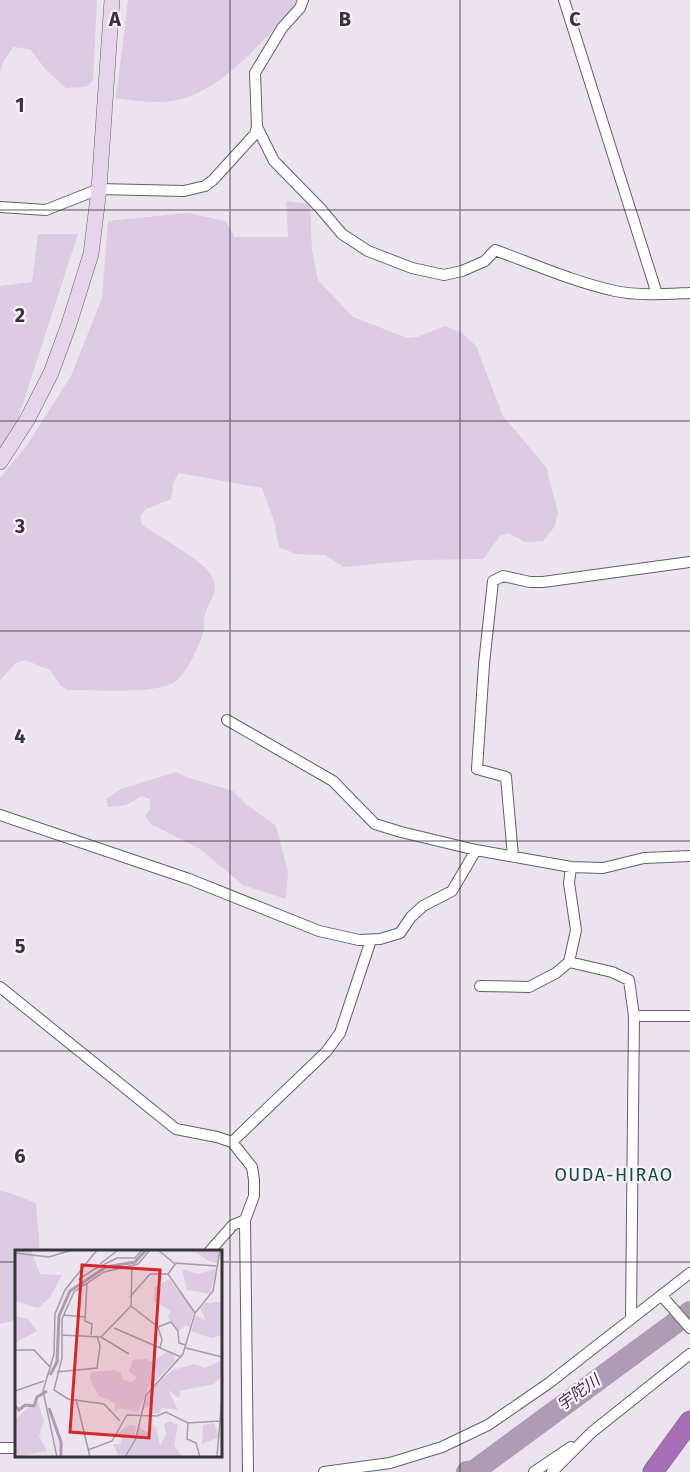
<svg xmlns="http://www.w3.org/2000/svg" width="690" height="1472" viewBox="0 0 690 1472" font-family="'Fira Sans','Noto Sans JP',sans-serif">
	<style>
		.green { fill: #dccbe2 }
		.lines { fill: none; stroke-linecap: round; stroke-linejoin: round }
		.river { stroke: #af9ab5; stroke-width: 22 }
		.street-casing { stroke: #665f68; stroke-width: 12 }
		.secondary-casing { stroke: #665f68; stroke-width: 16 }
		.highway-casing { stroke: #805a8c; stroke-width: 21 }
		.street { stroke: #fff; stroke-width: 10 }
		.secondary { stroke: #e5d4ea; stroke-width: 15 }
		.highway { stroke: #a76eb8; stroke-width: 20 }
		.grid { fill: none; stroke: #383539; stroke-width: 1.5; stroke-opacity: 0.55 }
		.labels { text-anchor: middle; stroke-width: 4.5; stroke-linejoin: round; paint-order: stroke }
		.water-label { font-size: 16px; font-style: italic; fill: #472950; stroke: #f9f0fc }
		.quarter-label { font-size: 18px; letter-spacing: 1.5px; fill: #114c45; stroke: #f9f0fc }
		.inset-river { fill: none; stroke: #af9ab5; stroke-width: 3 }
		.inset-road { fill: none; stroke: #a39da6; stroke-width: 1.5 }
		.view { fill: #d62828; fill-opacity: 0.15; stroke: #d62828; stroke-width: 3 }
		.inset-edge { fill: none; stroke: #383539; stroke-width: 3 }
		.grid-label { font-size: 20px; text-anchor: middle; font-weight: bold; fill: #383539; stroke: #f9f0fc; stroke-width: 4.5; stroke-linejoin: round; paint-order: stroke }
	</style>
	<rect width="100%" height="100%" fill="#ebe3ee"/>
	<path class="green" d="M0,0h97l-4,81 -7,6 -20,1 -20,-18 -16,-21 -17,-2 -10,15 -3,11z
		M128,0h168l-3,8c-30,33 -72,83 -116,92 -20,4 -41,1 -61,-2z
		M286,201l24,3 2,46 6,30 35,37 54,21 10,-1 28,-11 17,7 14,13 27,70 43,51 12,46 -3,13 -12,15 -18,1 -17,-9 -8,3 -17,23 -66,1 -73,7 -19,-12 -29,-1 -17,-7 -5,-26 -12,-33 -83,-15 -5,8 -3,18 -25,10 -6,7 2,9c16,11 61,35 70,51 9,16 -6,28 -8,43 -1,7 1,3 0,10 -3,14 -18,47 -31,54 -19,11 -82,7 -106,7l-7,-5 -10,-15 -25,-10 -9,3 -16,17v-202l27,-33 44,-69 31,-78 6,-77 80,-8 37,8 10,16h53z
		M38,234h40l-66,203 -12,13v-164l32,-4z
		M176,772l10,5 47,14 14,14 29,21 12,46 -2,27 -43,-14 -43,-36 -49,-25 -6,-7 5,-8v-10l-8,-3 -16,9 -18,2 -2,-8 15,-10z
		M0,1191l10,2 26,10 4,48 -24,1v68l-16,4z"/>
	<g class="lines">
		<path class="river" d="M467,1472l7,-1 216,-159"/>
		<g class="street-casing">
			<path id="street" d="M564,0l93,294
				M257,127l17,34 46,47 22,26 26,17 44,17 32,7 18,-4 23,-10 10,-11c39,14 79,32 120,41 24,5 51,3 75,2
				M0,207l46,3 53,-21 85,2 21,-5 8,-6 42,-46 2,-7 -2,-54 27,-45 18,-20 3,-8
				M227,720l106,61 42,43 26,8 75,18 95,17 32,1 41,-10 46,-2
				M0,815l189,64 130,52 40,9 21,-1 20,-6 11,-16 12,-11 29,-15 24,-41
				M513,856l-7,-79 -29,-8 7,-105 9,-83 10,-5 27,6h13l147,-20
				M571,867l-2,16 7,47 -7,32 43,10 17,8 5,36 -3,301
				M480,986l49,1 27,-14 13,-11
				M0,987l176,142 41,8 15,5 20,25 2,13v16l-9,24 3,252
				M634,1016h56
				M232,1142l94,-90 14,-19 31,-93
				M209,1252l24,-27 12,-5
				M662,1296l28,32
				M0,1448h16
				M324,1472l66,-9 52,-16 46,-22 61,-42 141,-110
				M534,1472l37,-25
				M552,1472l40,-40 98,-78"/>
		</g>
		<g class="secondary-casing">
			<path id="secondary" d="M0,462l27,-42 24,-47 18,-49 22,-70 8,-65 13,-189"/>
		</g>
		<g class="highway-casing">
			<path id="highway" d="M653,1472l37,-51"/>
		</g>
		<use href="#street" class="street"/>
		<use href="#secondary" class="secondary"/>
		<use href="#highway" class="highway"/>
	</g>
	<path class="grid" d="M230,0v1472M460,0v1472M0,210h690M0,421h690M0,631h690M0,841h690M0,1051h690M0,1262h16M220,1262h470"/>
	<g class="labels">
		<g class="water-label">
			<text transform="translate(578 1392) rotate(-36)" y="6">宇陀川</text>
		</g>
		<g class="quarter-label">
			<text x="614" y="1181">OUDA-HIRAO</text>
		</g>
	</g>
	<g transform="translate(15 1250)">
		<rect width="207" height="207" fill="#ebe3ee"/>
		<path d="M0,0h16l9,24 22,1 -12,22 -12,11 -23,-7zM178,0h26l-2,13 -8,-2zM167,19l16,5 18,-5 -6,25 -23,-4zM154,29l25,32 -5,16 -4,-2 -6,6 -11,-14 3,-6 -17,-10v-13zM207,52v33l-11,3 -20,-7 5,-16 10,6 -6,-13 5,-5zM0,66l13,3 9,12 -22,12zM152,102l6,2 2,7 -26,26 -11,25 -20,-4 -3,4v-9l-16,-7 -9,-16 1,-8 23,-2 7,3 2,7 9,2 5,-4 -8,-7 4,-11 13,-1 5,3zM207,110v16l-8,8 -34,7 -1,7 -11,-8 10,20 -17,-2 -1,5 -10,1 1,-9 -9,5 9,-22 22,-18 21,-6 11,4zM22,149l7,22 -5,15 8,15 -32,6v-37zM155,171l8,4 -4,21 9,11h-56l12,-30 8,5 4,-6 5,1 4,19 6,-12 -2,-10zM199,173l5,14 -17,7 1,-19zM114,175l7,1 -2,12 -10,19h-5l-6,-13h7l2,-6 -7,-3z" fill="#dccbe2"/>
		<path class="inset-river" d="M35,125l7,-13 2,-46 11,-25 36,-24 29,-5 11,-12M0,156l4,4 6,-5 9,1 3,-9 10,-6M34,158l12,34v15"/>
		<path class="inset-road" d="M143,0l16,13 43,3M0,3l34,4 23,-7M161,13l-8,11 27,39M85,14l18,-14M78,20l24,-12h18l7,-8M72,33l-2,38 7,3 -1,11M68,35l-4,-6 14,-9M115,47l20,-23h18M116,56l27,21 4,13 -2,7M116,56l1,-39M48,65l22,2M143,77l13,-5 7,9 1,12 7,2M99,78l67,29M47,85l39,2 28,17M86,87l30,-31M171,98l36,9M0,100h19l16,17M42,122l40,-4 3,-22 -3,-10M0,141l29,-10M61,149l14,58M105,171l-16,-17 -36,-5 -14,-9 8,-32v-39l12,-27 30,-20 34,-8 12,-14M173,173l-1,16 9,4 4,14M73,200l24,-9 15,-26 30,1 9,-4 22,11 32,-2M42,207l-14,-66 11,-37 1,-40 10,-24 32,-40M110,207l11,-19 10,-43 37,-41 12,-41 18,-22 7,-41M202,207l5,-60"/>
		<path class="view" d="M67,15l78,5 -11,168 -79,-6z"/>
		<rect width="207" height="207" class="inset-edge"/>
	</g>
	<g class="grid-label">
		<text x="115" y="26">A</text>
		<text x="345" y="26">B</text>
		<text x="575" y="26">C</text>
		<text x="20" y="112">1</text>
		<text x="20" y="322">2</text>
		<text x="20" y="533">3</text>
		<text x="20" y="743">4</text>
		<text x="20" y="953">5</text>
		<text x="20" y="1163">6</text>
	</g>
</svg>
